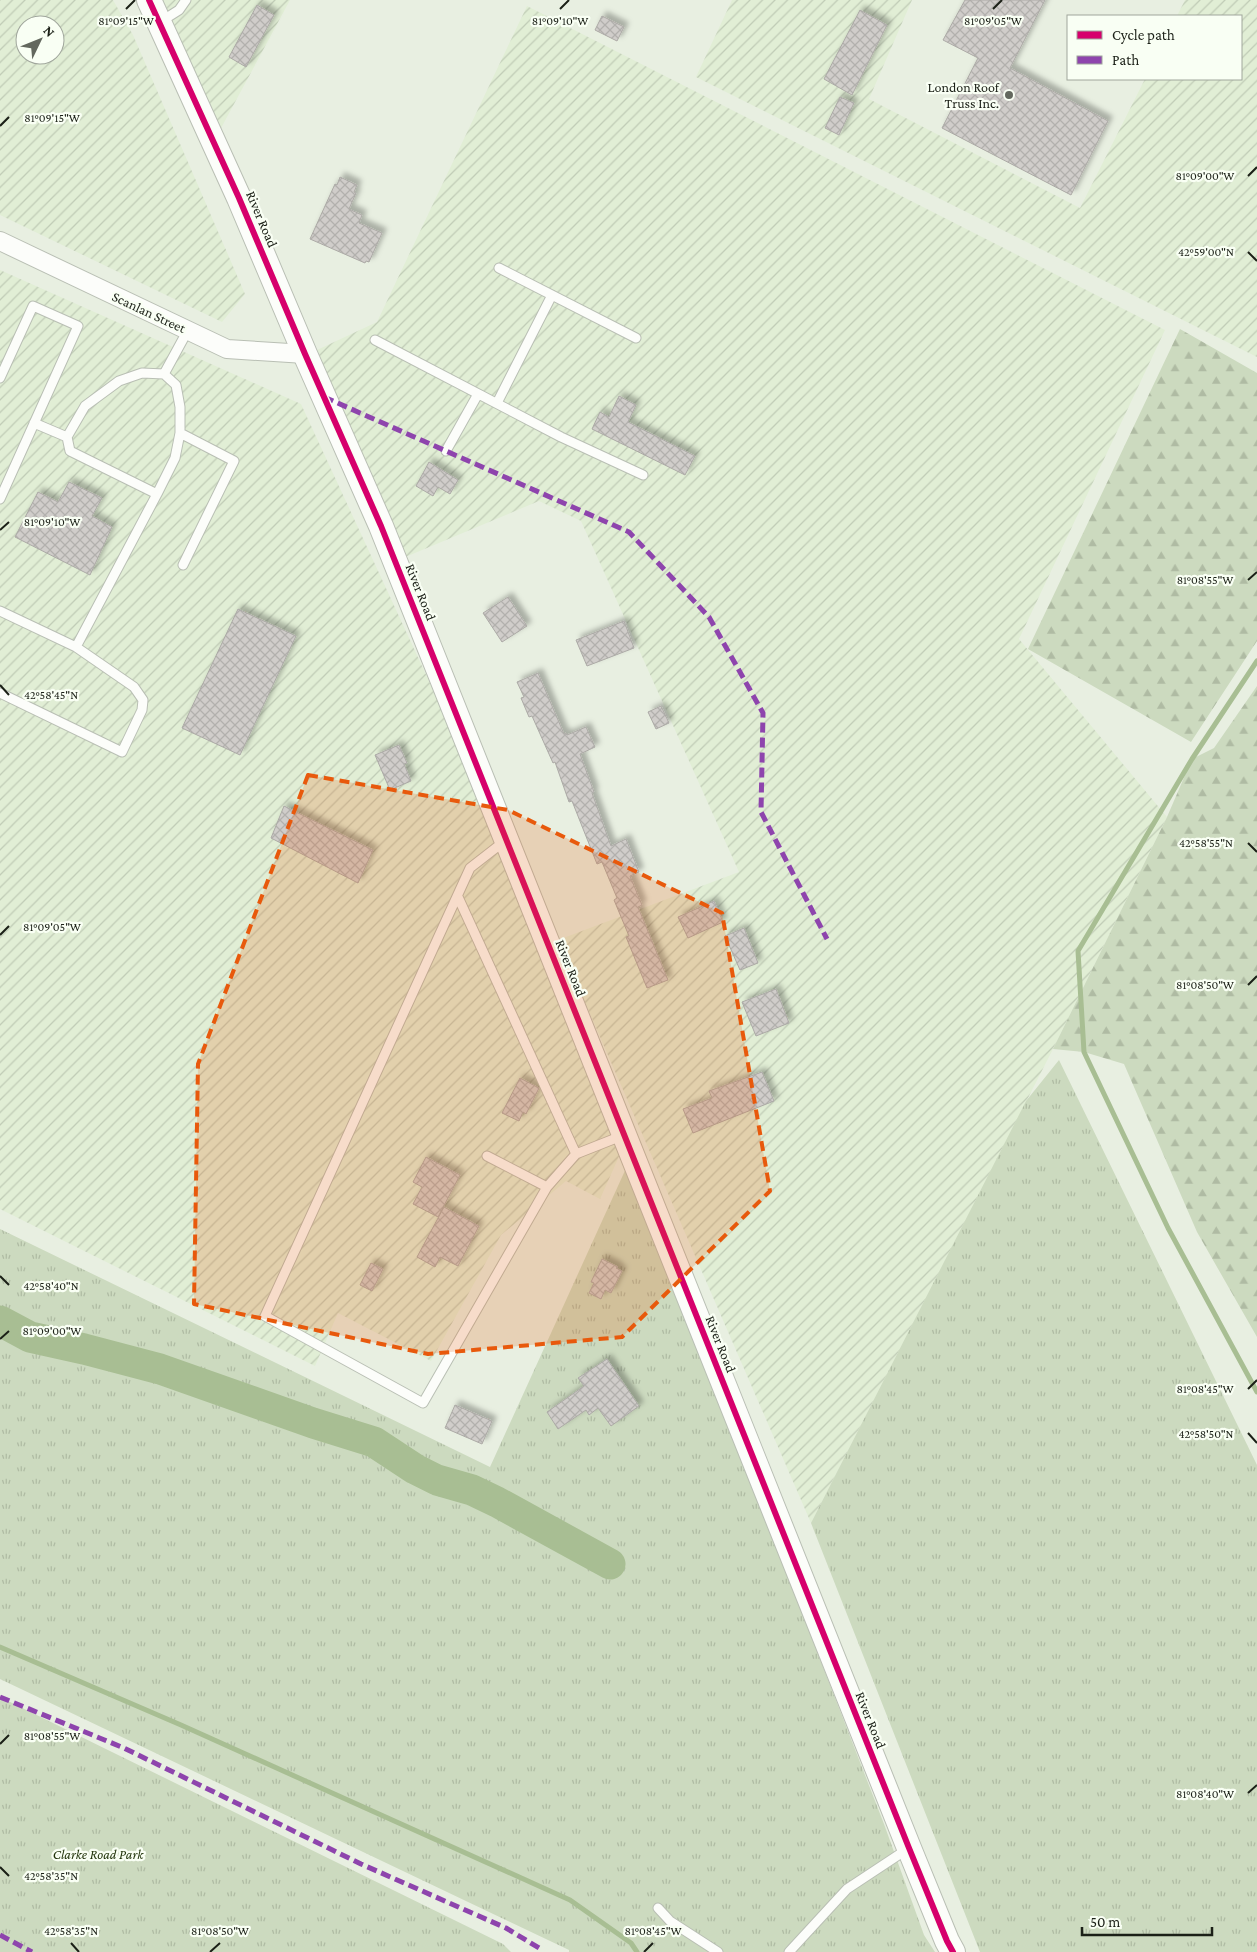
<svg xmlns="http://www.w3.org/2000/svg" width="1257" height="1952" viewBox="0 0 1257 1952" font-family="'Crimson Pro',serif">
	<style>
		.industrial { fill: url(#industrial-furrows); fill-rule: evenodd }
		.grass { fill: url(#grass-tufts) }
		.forest { fill: url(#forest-firs) }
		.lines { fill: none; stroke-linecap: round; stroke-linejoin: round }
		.stream { stroke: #a8be93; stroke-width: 5 }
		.river { stroke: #a8be93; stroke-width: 31 }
		.building { fill: url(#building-cross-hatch); stroke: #acaaa6; filter: url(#shadow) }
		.lane-casing { stroke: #b9bfb4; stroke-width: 11 }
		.street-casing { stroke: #b9bfb4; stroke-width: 20 }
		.secondary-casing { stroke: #b9bfb4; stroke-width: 26 }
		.lane { stroke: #fcfdfa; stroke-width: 9 }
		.street { stroke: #fcfdfa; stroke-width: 18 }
		.secondary { stroke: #fcfdfa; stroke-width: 24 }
		.quiet { stroke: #8e44ad; stroke-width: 5; stroke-dasharray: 10 5; stroke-linecap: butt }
		.cycleway-casing { stroke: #f9fff4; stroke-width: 9 }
		.cycleway { stroke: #d6006c; stroke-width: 6 }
		.marked { fill: #e8590c; fill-opacity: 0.2; stroke: #e8590c; stroke-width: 4; stroke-dasharray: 10 6; stroke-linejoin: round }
		.ticks { fill: none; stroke: #1b2017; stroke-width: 2 }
		.poi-dot { fill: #63685e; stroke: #f9fff4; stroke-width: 2 }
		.labels { text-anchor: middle; stroke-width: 4.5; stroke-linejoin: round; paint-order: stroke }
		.poi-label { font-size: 14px; fill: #1b2017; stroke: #f9fff4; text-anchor: end }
		.street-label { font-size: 14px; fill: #1b2017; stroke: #f9fff4 }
		.park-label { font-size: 14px; font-style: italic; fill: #1f3208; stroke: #f9fff4 }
		.ticks-label { font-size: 12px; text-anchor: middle; fill: #1b2017; stroke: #f9fff4; stroke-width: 4.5; stroke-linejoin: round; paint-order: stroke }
	</style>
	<defs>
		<pattern id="industrial-furrows" width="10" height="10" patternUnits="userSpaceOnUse" patternTransform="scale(1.25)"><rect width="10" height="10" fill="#e1eed5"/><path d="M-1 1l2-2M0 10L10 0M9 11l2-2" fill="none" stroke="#c0ccb6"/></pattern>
		<pattern id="grass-tufts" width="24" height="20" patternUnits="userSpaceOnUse" patternTransform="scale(1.25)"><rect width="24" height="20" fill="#ccdabf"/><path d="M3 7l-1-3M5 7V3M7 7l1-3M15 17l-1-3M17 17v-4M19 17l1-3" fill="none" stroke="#afbba3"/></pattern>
		<pattern id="forest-firs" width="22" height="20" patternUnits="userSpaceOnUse" patternTransform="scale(1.25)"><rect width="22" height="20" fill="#ccdabf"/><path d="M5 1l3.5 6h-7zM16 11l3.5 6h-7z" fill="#afbba3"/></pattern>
		<pattern id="building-cross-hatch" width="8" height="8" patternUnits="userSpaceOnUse" patternTransform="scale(1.25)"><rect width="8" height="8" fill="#d0cdca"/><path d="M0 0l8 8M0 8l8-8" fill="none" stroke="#b2b0ad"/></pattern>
		<filter id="shadow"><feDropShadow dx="4.5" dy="-4.5" stdDeviation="2.5" flood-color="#0004"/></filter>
	</defs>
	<rect width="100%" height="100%" fill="#e8efe1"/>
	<path class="industrial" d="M0,0h113l20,35 112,259 -23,28 -222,-107zM25,25h30v30h-30z
		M150,0h140l-70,130z
		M732,0h180l-43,99 211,109 65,-129h96v-63h-64l8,-16h72v357l-561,-280z
		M527,6l638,324 -146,309 148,178 -114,232 -242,474 -253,-583 181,-68 -158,-351 -42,-20 -136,57 -86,-208 60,-28z
		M0,270l301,134 175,379 145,369 -21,47 -34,-18 -65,54 -70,126 -93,-48 -23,53 -315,-157z"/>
	<path class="grass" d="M1059,1060l198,405v487h-277l-169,-429 215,-422z
		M628,1164l256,660 40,111 11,17h-366v-2l-569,-271v-450l490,238z
		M0,1697l503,247 8,8h-511z"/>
	<path class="forest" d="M1180,329l77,44v268l-66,101 -163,-93z
		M1257,686v651l-60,-105 -73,-168 -40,-12 -31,-3 114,-232 25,-58 22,-11z"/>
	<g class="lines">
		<path class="stream" d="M1257,661l-65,98 -114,192 6,101 84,176 89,164
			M0,1647l181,78 389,175 61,43 6,9"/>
		<path class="river" d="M0,1321l30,16 54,12 76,20 153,54 61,19 41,27 22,11 35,10 25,12 113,62"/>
	</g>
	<path class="building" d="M965,0h80l-35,68 98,53 -37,74 -129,-67 36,-70 -35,-18z
		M257,5l17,10 -28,52 -17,-10z
		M860,10l27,15 -35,70 -28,-16z
		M602,16l22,11 -7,14 -22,-11z
		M840,97l14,6 -15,32 -14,-7z
		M340,177l17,8 -3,7 2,1 -7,16 13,6 -3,8 23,10 -13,29 -3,-1 -1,2 -55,-24 25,-55 2,1z
		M619,396l17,9 -8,17 67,34 -10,19 -93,-46 8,-17 9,5z
		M429,462l29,18 -8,14 -12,-7 -5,9 -17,-10z
		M69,482l33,16 -10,18 20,11 -22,48 -75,-38 23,-45 20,10z
		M508,597l19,29 -25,16 -19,-29z
		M238,609l58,27 -56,119 -58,-27z
		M624,621l10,27 -47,18 -11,-26z
		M538,673l26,61 2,-1 1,2 19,-8 9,20 -15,7 14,38 -2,1 19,53 15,-7 13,33 -9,4 12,29 -4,2 30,73 -21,8 -21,-51 3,-1 -15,-36 3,-2 -15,-36 -5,2 -25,-63 -3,1 -14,-40 -2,1 -21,-47 -3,1 -8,-19 3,-1 -7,-15z
		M661,706l8,17 -13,6 -8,-17z
		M399,745l8,18 -3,1 7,17 -21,9 -15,-35z
		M284,806l89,44 -15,33 -87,-45z
		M714,901l9,21 -35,16 -10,-21z
		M744,928l14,35 -18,7 -15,-34z
		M776,989l13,34 -33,13 -14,-34z
		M762,1072l12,29 -81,32 -10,-24 29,-11 -3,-7z
		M520,1078l19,10 -13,26 -3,-2 -4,9 -17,-8z
		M426,1157l34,18 -22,42 -25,-13 9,-17 -9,-5z
		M444,1207l35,19 -21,40 -18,-9 -5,10 -18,-10z
		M602,1259l16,8 -2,1 6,3 -11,22 -6,-3 -4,9 -12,-6 5,-10 -3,-1z
		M371,1263l12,6 -11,22 -12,-6z
		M607,1359l32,47 -28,20 -13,-18 -9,7 -3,-5 -28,19 -11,-17 37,-26 -6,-8z
		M455,1405l37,16 -10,23 -37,-16z"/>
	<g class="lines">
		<g class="lane-casing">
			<path id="lane" d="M160,22l19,-12 7,-10
				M499,268l137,70
				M375,340l186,97 82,38
				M164,374l12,11 4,22v26l-5,25 -18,36 -87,-43 -3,-14 18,-31 34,-25 23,-8 22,1 24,-44
				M0,378l33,-72 45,20 -78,173
				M497,403l55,-108
				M34,423l33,14
				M180,433l54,28 -51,104
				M446,451l32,-57
				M0,611l76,36 81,-153
				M0,693l122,59 20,-42 1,-10 -9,-13 -58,-40
				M506,840l-36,28 -205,448 158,87 124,-216 29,-33 48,-19
				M458,897l118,257
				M487,1156l60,31
				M658,1908l12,13 48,31
				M789,1952l58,-63 62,-41"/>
		</g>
		<g class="street-casing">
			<path id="street" d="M0,241l227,108 78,5"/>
		</g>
		<g class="secondary-casing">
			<path id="secondary" d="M149,0l90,198 66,156 76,172 528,1322 38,93 6,11"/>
		</g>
		<use href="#lane" class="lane"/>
		<use href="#street" class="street"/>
		<use href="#secondary" class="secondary"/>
		<path class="quiet" d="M324,397l305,135 80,85 54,96 -2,99 66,127
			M0,1697l124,51 237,116 145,64 33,20 1,4
			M0,1935l32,17"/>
		<g class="cycleway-casing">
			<path id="cycleway" d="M149,0l90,198 66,156 76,172 528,1322 38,93 6,11"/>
		</g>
		<use href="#cycleway" class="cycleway"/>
	</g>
	<path class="marked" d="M308,775l200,35 214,103 48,278 -148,146 -194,17 -234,-50 4,-240z"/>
	<path class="ticks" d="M126,9l9,-9M560,9l9,-9M993,9l9,-9M0,126l9,-9M1248,176l9,-9M1248,252l9,9M0,530l9,-8M1248,580l9,-8M0,685l9,10M1248,843l9,9M0,935l9,-9M1248,985l9,-9M0,1276l9,9M0,1339l9,-8M1248,1389l9,-9M1248,1433l9,10M0,1744l9,-9M1248,1793l9,-8M0,1867l9,9M71,1943l8,9M210,1952l10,-9M644,1952l9,-9"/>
	<circle class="poi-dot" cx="1009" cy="95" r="5"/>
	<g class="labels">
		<g class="poi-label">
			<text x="999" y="92">London Roof<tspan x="999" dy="16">Truss Inc.</tspan></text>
		</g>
		<g class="street-label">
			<text transform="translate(262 219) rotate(67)" y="5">River Road</text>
			<text transform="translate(149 312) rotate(25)" y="5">Scanlan Street</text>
			<text transform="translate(421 592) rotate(68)" y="5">River Road</text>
			<text transform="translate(571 968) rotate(68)" y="5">River Road</text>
			<text transform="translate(721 1344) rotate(68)" y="5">River Road</text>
			<text transform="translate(871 1720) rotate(68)" y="5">River Road</text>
		</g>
		<g class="park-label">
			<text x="98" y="1859">Clarke Road Park</text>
		</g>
	</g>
	<g class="ticks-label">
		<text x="126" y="25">81°09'15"W</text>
		<text x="560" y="25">81°09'10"W</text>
		<text x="993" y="25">81°09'05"W</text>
		<text x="52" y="122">81°09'15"W</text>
		<text x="1205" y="180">81°09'00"W</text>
		<text x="1206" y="256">42°59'00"N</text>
		<text x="52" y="526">81°09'10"W</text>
		<text x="1205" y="584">81°08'55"W</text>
		<text x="51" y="699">42°58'45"N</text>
		<text x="1206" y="847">42°58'55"N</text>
		<text x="52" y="931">81°09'05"W</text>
		<text x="1205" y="989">81°08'50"W</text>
		<text x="51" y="1290">42°58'40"N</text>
		<text x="52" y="1335">81°09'00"W</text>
		<text x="1205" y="1393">81°08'45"W</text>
		<text x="1206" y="1438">42°58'50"N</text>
		<text x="52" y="1740">81°08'55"W</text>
		<text x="1205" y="1798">81°08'40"W</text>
		<text x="51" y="1880">42°58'35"N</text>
		<text x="71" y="1935">42°58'35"N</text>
		<text x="220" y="1935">81°08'50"W</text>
		<text x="653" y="1935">81°08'45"W</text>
	</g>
	<rect x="1067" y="15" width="175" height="65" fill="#f9fff4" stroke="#a0a69c"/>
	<rect x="1077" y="31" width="25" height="8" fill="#d6006c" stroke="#a0a69c"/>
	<text x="1112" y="40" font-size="15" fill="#1b2017">Cycle path</text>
	<rect x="1077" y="56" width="25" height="8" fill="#8e44ad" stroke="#a0a69c"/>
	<text x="1112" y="65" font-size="15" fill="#1b2017">Path</text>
	<g transform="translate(40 40) rotate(47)"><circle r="24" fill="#f9fff4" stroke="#a0a69c"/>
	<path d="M0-4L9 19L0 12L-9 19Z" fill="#63685e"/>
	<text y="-8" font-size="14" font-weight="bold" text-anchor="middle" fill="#1b2017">N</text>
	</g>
	<path d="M1082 1927v8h130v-8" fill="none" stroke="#1b2017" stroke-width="2.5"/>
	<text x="1090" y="1927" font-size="15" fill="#1b2017" stroke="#f9fff4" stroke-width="4" paint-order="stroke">50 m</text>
</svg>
